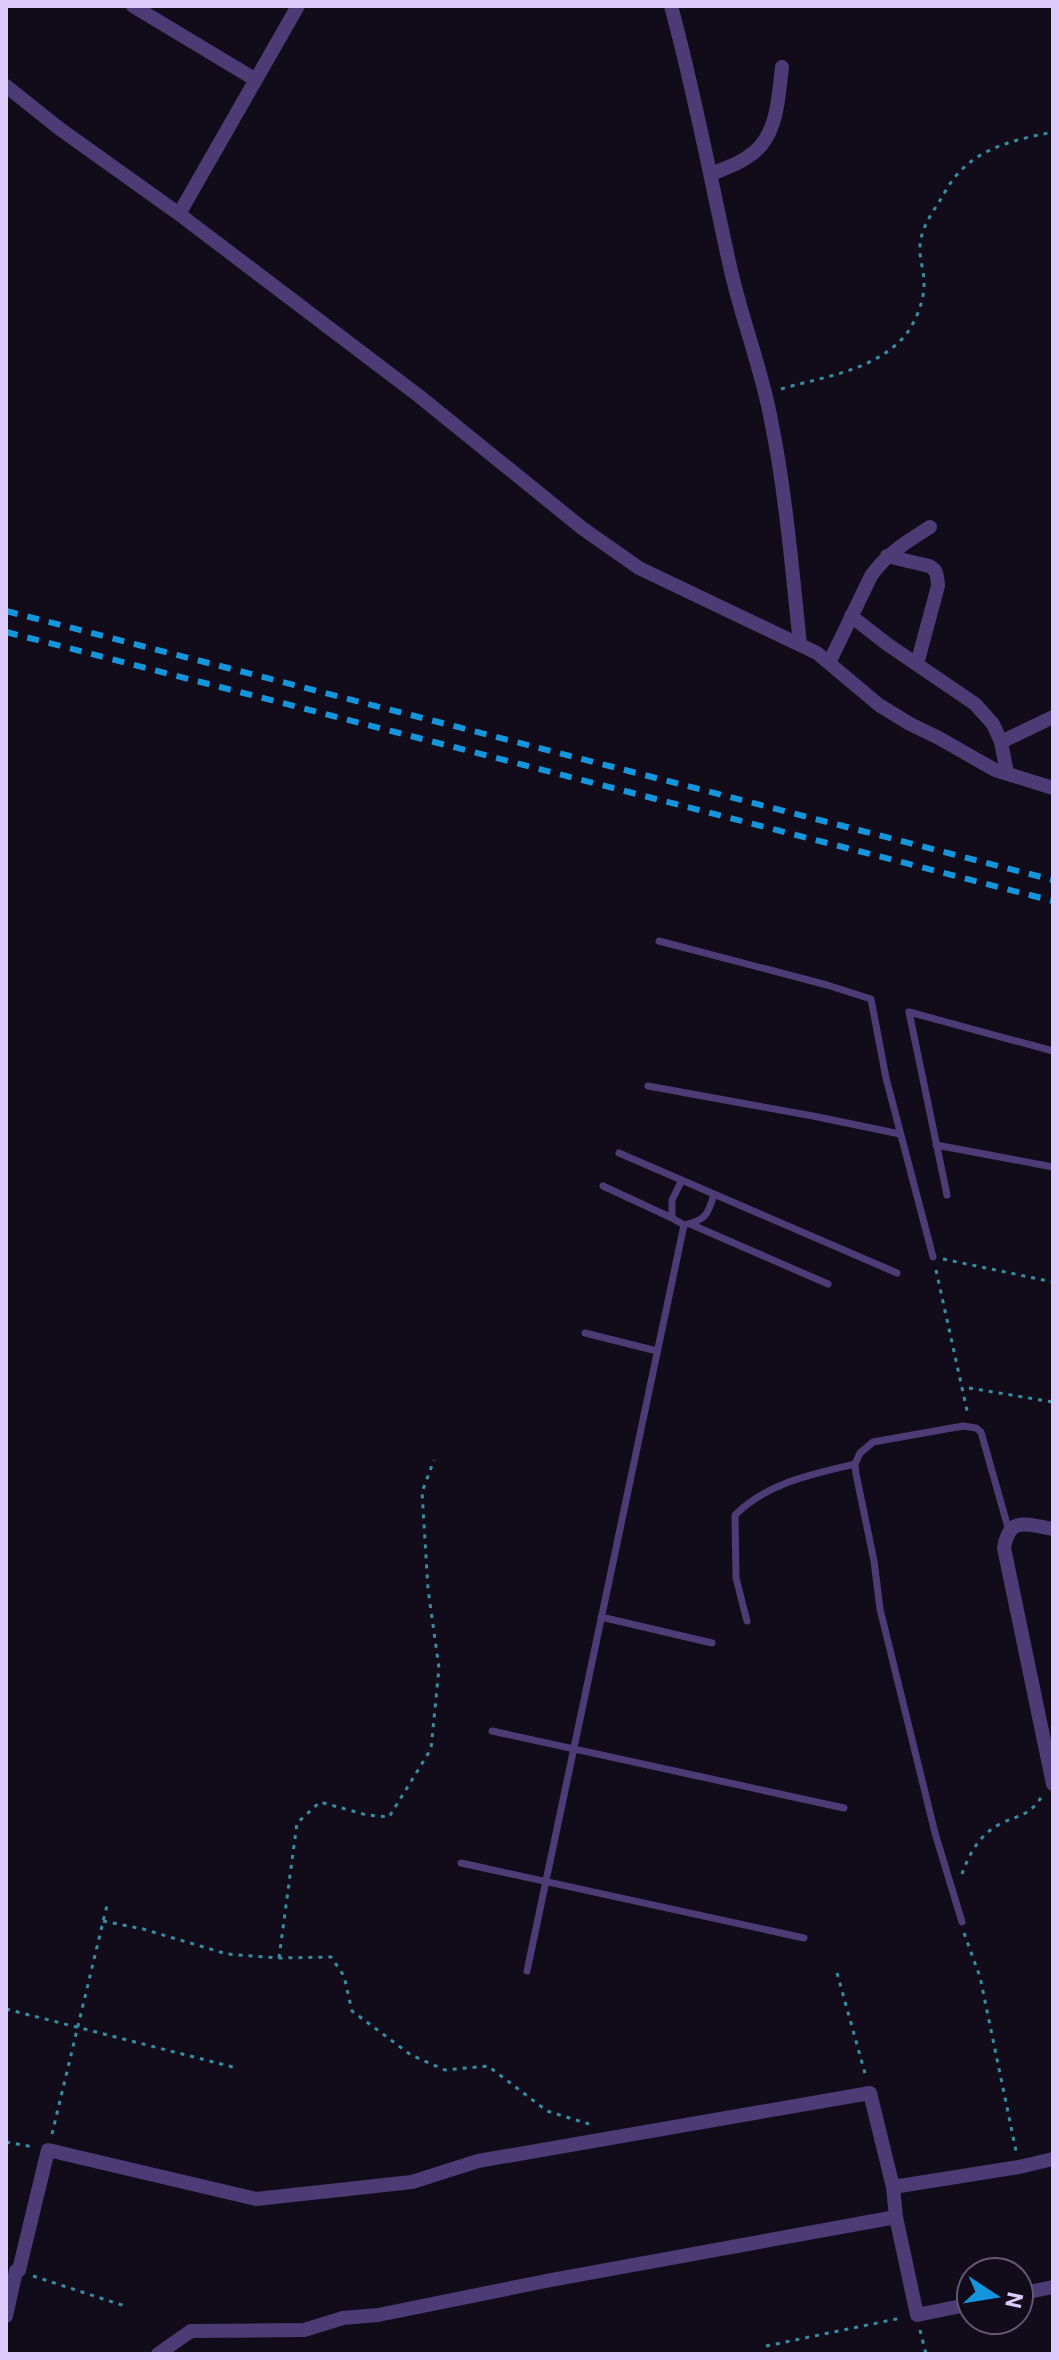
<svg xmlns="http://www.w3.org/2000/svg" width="1059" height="2360" viewBox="0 0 1059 2360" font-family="Roboto,sans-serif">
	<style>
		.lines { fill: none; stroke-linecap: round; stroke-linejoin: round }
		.path { stroke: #378da1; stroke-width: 3; stroke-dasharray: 4 6; stroke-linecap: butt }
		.service { stroke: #4c3b75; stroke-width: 7 }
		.minor { stroke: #4c3b75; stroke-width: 14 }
		.rail { stroke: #1596dc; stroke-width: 6; stroke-dasharray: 12 10; stroke-linecap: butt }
	</style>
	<rect width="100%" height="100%" fill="#120c1a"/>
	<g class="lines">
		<path class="path" d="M781,389c41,-12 85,-17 117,-46 15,-13 27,-41 26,-61 0,-12 -5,-24 -4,-36 1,-17 10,-30 19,-44 5,-8 10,-18 16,-25 24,-30 63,-38 98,-45
			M943,1259l110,23
			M936,1270l32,145
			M969,1388l84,14
			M962,1874c7,-20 18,-40 38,-50 18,-9 30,-8 42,-28
			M103,1921l40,8 84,25 52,4 52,-1 13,19 8,35 59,44 34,15 43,-4 59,45 42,13
			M964,1933l16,44 36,174
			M279,1958l18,-135 23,-21 47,13 22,2 42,-68 8,-81 -11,-79 -6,-97 12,-32
			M837,1973l29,104
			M6,2009l227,58
			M52,2134l56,-233
			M6,2142l28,5
			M33,2276l95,31
			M920,2330l6,24
			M766,2346l135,-28"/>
		<path class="service" d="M659,941l168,44 44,14 15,79 47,179
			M648,1086l165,30 87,18
			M936,1145l117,22
			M619,1153l278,120
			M682,1180l-10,20v18l12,7c22,-5 24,-10 30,-31
			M603,1186l69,32
			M947,1195l-38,-183 144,39
			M690,1224l138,60
			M585,1333l72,18
			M601,1617l111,26
			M747,1621l-11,-43 -1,-63c32,-32 77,-41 120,-51
			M492,1731l352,77
			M461,1863l343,75
			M962,1922l-27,-89 -55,-224 -6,-48 -18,-87 -1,-10 5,-11 13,-11 90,-16 13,2 5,4 28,99
			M527,1971l157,-746"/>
		<path class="minor" d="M133,6l123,74
			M671,6c23,84 39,170 58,256 11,53 32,104 42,158 15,74 21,149 29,224
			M6,86l54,43 119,85 240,182 163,132 57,40 178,85 62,52 31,19 29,14 56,32 58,18
			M711,174c12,-5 25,-9 35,-16 32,-18 32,-59 36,-91
			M179,214l119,-208
			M887,556l42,10c9,4 8,11 9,20l-21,78
			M851,616l36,28 88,60 18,20 8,18 6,31
			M829,663l42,-87c15,-22 37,-35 59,-49
			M1001,742l52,-25
			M1053,1529c-25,-4 -44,-14 -49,19l49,236
			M893,2187l3,30 21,98 54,-11
			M1019,2294l34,-7
			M6,2316l10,-45 3,-1 29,-120 208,49 156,-17 66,-21 392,-68 23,94 126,-20 34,-8
			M158,2354l33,-23 113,-1 39,-12 35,-3 173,-35 345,-63"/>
		<path class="rail" d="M6,611l1047,269
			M6,632l1047,269"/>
	</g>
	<rect width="1059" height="2360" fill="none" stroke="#dccafa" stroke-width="16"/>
	<g transform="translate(995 2296) rotate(102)"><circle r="38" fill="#120c1a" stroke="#635874" stroke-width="2"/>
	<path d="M0-6L14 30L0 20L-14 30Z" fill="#1596dc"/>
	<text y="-12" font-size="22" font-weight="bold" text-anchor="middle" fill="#dccafa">N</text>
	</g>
</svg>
